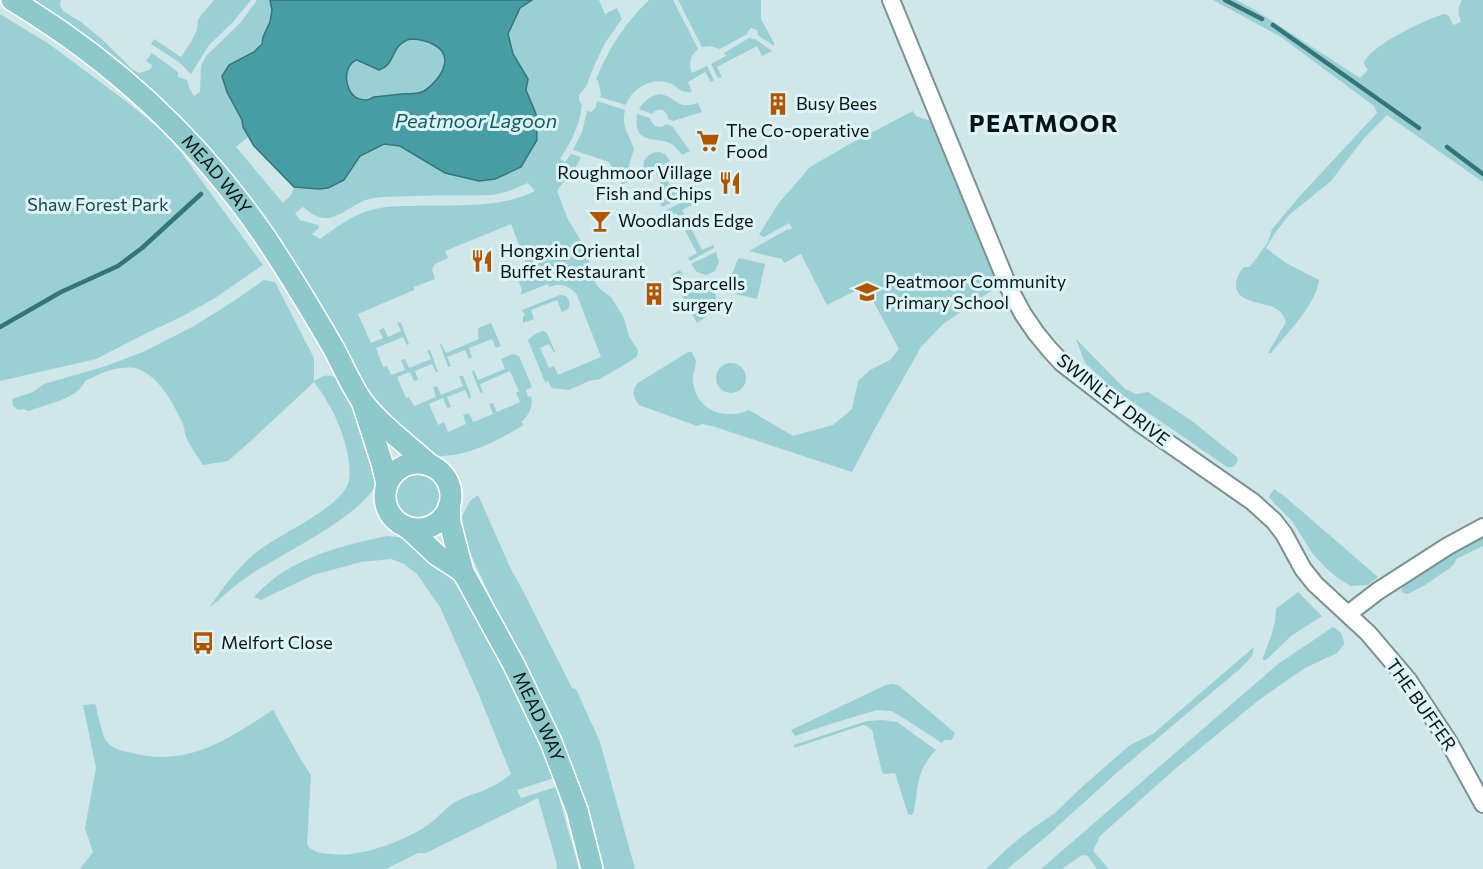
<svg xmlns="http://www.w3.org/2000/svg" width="1483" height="869" viewBox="0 0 1483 869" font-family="Commissioner,sans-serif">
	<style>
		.green { fill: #9acfd3; fill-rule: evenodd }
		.water { fill: #469ea4; stroke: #347579; stroke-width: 1.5; fill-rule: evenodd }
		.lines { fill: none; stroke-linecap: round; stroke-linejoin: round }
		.stream { stroke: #347579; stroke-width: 4.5 }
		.minor-casing { stroke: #7b9293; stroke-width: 20 }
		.major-casing { stroke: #fff; stroke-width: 24 }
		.minor { stroke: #fff; stroke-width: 16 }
		.major { stroke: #8dc8cb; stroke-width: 21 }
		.labels { text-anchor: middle; stroke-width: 6; stroke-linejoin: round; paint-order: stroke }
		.poi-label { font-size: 18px; fill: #0b1414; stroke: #dcf4f6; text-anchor: start }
		.street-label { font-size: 18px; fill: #0b1414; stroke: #dcf4f6 }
		.park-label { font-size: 18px; fill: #1c4548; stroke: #dcf4f6 }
		.water-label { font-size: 20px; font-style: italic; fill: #135d62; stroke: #dcf4f6 }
		.district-label { font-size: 24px; font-weight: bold; letter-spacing: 1.5px; fill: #0b1414; stroke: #dcf4f6 }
	</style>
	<rect width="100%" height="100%" fill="#cfe7e9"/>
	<path class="green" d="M26,0h35l-1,5 3,6 18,11 24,20 28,28 7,3 11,-4 1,-4 -6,-4 6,-8 26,19v5l9,3 3,10 4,6 6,-4 1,-26 5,-10 35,-34 16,-22h13c1,3 2,6 2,9 1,9 -11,38 -17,43 -6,4 -19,9 -26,13l-2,27 15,28 1,7 5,10 -12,10 47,56 8,-8 3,-8 25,2 15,-4 10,-5 16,-24 24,-12 15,2 46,27 76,-6 16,-27 -1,-26 -10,-24 2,-11 -15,-25 -5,-20 12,-26 12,-8h67l6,14 12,-6 5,11 -17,24 -11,23 -8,21 -7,8v4l3,7 -3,15 -7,18 -12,20 5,3 6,-8 10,3c-7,16 -16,21 -24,34l10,26 20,35 4,19 5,13 5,6 10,7 13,21 5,19 9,13 -1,6 -5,4 -32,19 -11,2 -20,9 -18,-2 -3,-7 -3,1 -17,-42 7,-6 8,-3 4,2 8,19 -1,1 -5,-9 -9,4 9,20 5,-2 4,9 43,-18 -24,-62c-8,-10 -17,-12 -28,-8l-1,-3 -28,11 2,-5 -4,-10 12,-7 -19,-49 -66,27 3,7 -13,6 -3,5 3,10 -21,8v3l-56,24 13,29 12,-5 -4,-8 5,-2 4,9 13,-6 -4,-9 4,1 8,21 -2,1 -4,-8 -27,11 7,19 4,-1 4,9 14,-5 -4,-10 4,-1 4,9 22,-9 -4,-9h3l8,22h-2l-4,-8 -17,7 3,9 -4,1 -4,-9 -13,5 9,21 3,-1 5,9 22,-9 -3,-10 4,-1 4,9 22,-9 -4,-10h4l8,20 -1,3h-1l-4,-9 -18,7 4,10 -4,1 -4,-10 -14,6 9,21 6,-3 4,10 18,-8 -3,-9 6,-2 4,9 20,-8 -4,-10 4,-1 4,9 23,-10 -4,-9 3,-2 -9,-20 -30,13 3,9h-1l-2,-1 -8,-20 2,-2 4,10 27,-11 -4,-10 12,-5 6,2 13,31 -6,3 2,7 3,-1c3,9 -3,21 -10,26l3,3c-27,16 -58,33 -90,31l-59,-52 -119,-193zM528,183l7,8c-38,19 -81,13 -122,15 -14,0 -28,0 -42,4 -19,5 -35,18 -51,29l-8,-5 7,-6 -1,-3 -18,-5 -5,-7 8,-6c30,27 41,-3 70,-9 12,-2 25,-1 37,-2 28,-1 56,0 83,-1l16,-4z
		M214,0h37l-18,22 -24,23 -18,29 -12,-12 -28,-18 3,-5 27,18 10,-15 6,-12 1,-10 4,-6z
		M649,0h24l25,49c-8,7 -10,15 -6,24l15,-7 7,14 -3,2 -6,-10 -17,10 4,10c-13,2 -15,-8 -26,-10 -17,-4 -35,8 -40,23l-26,-8 1,-3 -3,-13 -2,-2c13,-31 29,-56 53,-79z
		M678,0h83v19l13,24v3l-16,-11 -1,-5 -6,-2 -3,3 -1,3 -27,15 -10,-3 -8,1z
		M1213,0h23l19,10 105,68 8,-8 -3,-4 -1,-3c6,-17 63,-45 81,-49l4,2 4,9 8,-3c-3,-9 -4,-13 1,-22h21v182l-96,-67 -22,22 -34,44 -42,34 -14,18 -9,15 20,15 33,17c-2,23 -33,55 -48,73h-3l18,-31c-5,-19 -25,-16 -40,-23 -15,-7 -11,-22 -2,-32h6l18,-25 4,-13 27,-32 78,-84 -3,-7 -93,-69z
		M0,14l49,30 78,58 33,27 20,22 83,114 -48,33 -34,19 -30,14 -55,28 -96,22z
		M749,38l6,1 17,12 -10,5 -5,-10 -40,21 5,10 -4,1 -7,-14 15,-8 -2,-3z
		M410,39c14,0 35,5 35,23 -1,11 -13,24 -22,29 -6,4 -11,3 -18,3 -8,0 -25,2 -32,4 -7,1 -2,2 -9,2 -4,0 -6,-1 -9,-3 -12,-10 -14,-41 9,-35l33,-15 6,-6z
		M660,94c17,3 15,16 38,9l4,9 -29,9 -5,-2c-1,-10 -10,-12 -16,-5l-13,-5c5,-8 11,-13 21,-15z
		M597,101l28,9c-4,18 4,24 9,39l-5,16 4,14 -11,6 -13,-23 -36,-12 9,-18 5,-21 4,1 5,-5z
		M913,111l3,5 14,5 68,165 -56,39 -21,22 -47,83 -22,42 -140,-46 -10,-2 -5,2 -58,-21c-6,-8 -8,-14 -1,-22l50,-31h4c1,3 3,6 4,9 0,6 -4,13 -3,19 2,30 31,41 56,30l44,26 40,-11 19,-16 6,-28 12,-11 20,-10 9,-11 -34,-63 -38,19 -26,-51 -17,9 -2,-4 -33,-8 39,-22 1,1 3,-2 -3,-5 -25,14 -5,-2 19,-31 32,-37 38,-22z
		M637,114l13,4c2,8 10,12 16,6l6,2 18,25 -8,4c-3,-4 -6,-8 -10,-11 -17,-9 -39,3 -35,-30z
		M660,152l6,3 4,6 -10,5 14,27 10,-5 3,7 -25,12 -3,-6 8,-5 -13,-27 -9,4c-5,-12 2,-21 15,-21z
		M689,199l3,6 -10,5 20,40 11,-5 1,3 -24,13 -2,-3 9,-5 -21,-40 -9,4 -3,-6z
		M716,252l3,10 -4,9 -9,4 -9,-3 -6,-8z
		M739,258l26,6 -8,35 -22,-5 -5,-16c4,-6 6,-17 9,-20z
		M680,270c5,10 10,16 21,17 4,1 7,1 10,2 3,2 4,5 5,8 3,14 -9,19 -19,26l-26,-48z
		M264,280l11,2 39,76v23c6,-3 10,-7 17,-5 27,7 41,81 47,105 -14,34 -93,71 -125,92 -16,10 -29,23 -44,35 13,-19 27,-38 44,-53 23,-20 85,-45 95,-71 4,-12 0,-29 -3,-41 -6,-22 -17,-43 -31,-61l-59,55 -27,24 -25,4c-7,-10 -12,-18 -17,-28 -2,-4 -1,-9 -3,-13 -10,-21 -24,-49 -48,-56 -7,-1 -17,0 -24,2 -8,2 -17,7 -26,11 -7,18 -39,23 -56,30l-6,-2 -5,1 -5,-4 -1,-7 21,-7 11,-8 59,-17 40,-15 51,-26 37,-23z
		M560,295l6,1c3,3 5,8 2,13l-6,3 -5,-12 -26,10 3,9 -11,4v-6l2,-2 -3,-5z
		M491,323l10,23 -5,2 -4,-9 -23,9 3,9 -3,2 -4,-9 -18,7 4,9 -3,1 -8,-23 1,-1 5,10 33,-14 -1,-6v-5z
		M1076,339l49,50 11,5 12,-2 44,29 46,37 -1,4 -3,5h-7l-116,-80 -26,-24z
		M716 378a15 15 0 1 1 30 0a15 15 0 1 1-30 0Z
		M397 496a21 21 0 1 1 42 0a21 21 0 1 1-42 0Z
		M1274,489l9,6 95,82 -10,8 -17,1 -12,-7 -12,-10 -14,-15 -21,-33 -17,-17 -6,-7z
		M478,495l32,72 13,24 49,97 4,1 24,53 35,127h-32l-23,-85 -28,-64 -48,-94 -39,-84 -3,-26 8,-15z
		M387,536l21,2 31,24 37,49 75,157 3,10 -37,12 4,8 35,-11 23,82h-22l-1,-8 -18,-63 -112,55h-8l-32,16h-306l13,-17 -8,-24 11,-60 -13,-63 12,-1c3,9 6,27 10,35 5,9 14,11 23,13 58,17 99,-12 145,-42l28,50 10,15 -4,69c5,9 15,9 24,10 29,4 73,-13 97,-29 10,-7 18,-18 29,-24 11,-6 23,-8 34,-14 7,-3 14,-8 20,-13l-32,-79 -39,-88 -23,-33 -13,-10 -13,-5 -30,3 -48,13 -52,25 -7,-3c34,-38 84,-51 133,-61z
		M1483,536v10l-27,13 -1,4 -5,5 -25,17 -17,9 -5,-1 -2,-3 4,-8 46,-29z
		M1298,592l24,24 -31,20 -25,24h-3v-2l8,-22 4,-14 1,-13z
		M1333,627c8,4 11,9 11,18l-7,8 -34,16 -44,31 -84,69 -75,67 -7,15 16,18h-12l-9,-13 -6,-1 -20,14h-21l237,-205z
		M1254,647l-2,9 -11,12 -120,101 -73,66 -41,34h-21l23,-22 21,-17 25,-17 27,-26 48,-42 23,-11z
		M892,684l6,1 55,46 2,3 -4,6h-7l-2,3 -45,-29 -6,-3 -14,-1 -50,15 -32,11 -4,-6 95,-45z
		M883,720l14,2 39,28c-22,24 -16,35 -23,64l-2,1 -3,-1 -13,-41 -11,1 -2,-2 -10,-42 -5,-4 -4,-1 -69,23v-3l73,-24z"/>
	<path class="water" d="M270,0h262l-12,8 -12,26 5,20 15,25 -2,11 10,24 1,26 -16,27 -26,12 -16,2 -34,-8 -45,-27 -16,-2 -24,12 -16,24 -16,8 -9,1 -25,-2 -40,-41 -11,-19 -1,-7 -15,-28 -5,-16 7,-11 25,-13 8,-8 1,-7 7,-15 2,-12zM410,39c14,0 40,7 34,27 -2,9 -12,20 -20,25 -7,4 -14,2 -22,3 -9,1 -19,2 -28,3 -3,1 -5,3 -8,3 -2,0 -8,-1 -9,-2 -13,-7 -15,-33 0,-38l22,10c18,-6 10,-24 31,-31z"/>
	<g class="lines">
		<path class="stream" d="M1225,0l37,19
			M1273,25l146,103
			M1447,147l36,27
			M0,327l61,-35 57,-26 24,-18 59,-54"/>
		<g class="minor-casing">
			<path id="minor" d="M891,0l118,288 14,26 13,19 14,17 12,13 79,61 112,78 21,19 10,13 19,35 12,15 53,49 40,47 42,64 33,60
				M1348,614l30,-23 70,-45 35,-19"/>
		</g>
		<g class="major-casing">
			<g id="major">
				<path id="s1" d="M12,0c100,60 187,140 253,237 24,36 47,74 69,112 9,17 17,36 28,52 17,23 47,45 69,65"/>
				<path d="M363,404l19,59 5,21"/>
				<circle cx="418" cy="496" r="33"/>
				<path id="s2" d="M449,507l1,16 13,49 51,93 37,77 26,68 15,59"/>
				<path d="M407,527l30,28 26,17"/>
			</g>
		</g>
		<use href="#minor" class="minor"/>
		<use href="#major" class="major"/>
	</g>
	<defs>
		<g id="building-bare" transform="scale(1.8)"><path d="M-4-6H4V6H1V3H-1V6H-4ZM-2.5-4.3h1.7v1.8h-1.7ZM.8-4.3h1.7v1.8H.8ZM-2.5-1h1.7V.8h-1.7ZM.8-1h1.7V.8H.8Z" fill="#b25400" stroke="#dcf4f6" stroke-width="2.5" paint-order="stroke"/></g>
		<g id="supermarket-bare" transform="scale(1.8)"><path d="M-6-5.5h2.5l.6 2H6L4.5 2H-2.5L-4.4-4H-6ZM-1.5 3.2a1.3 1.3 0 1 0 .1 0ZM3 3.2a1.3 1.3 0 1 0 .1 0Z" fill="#b25400" stroke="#dcf4f6" stroke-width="2.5" paint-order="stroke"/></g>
		<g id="restaurant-bare" transform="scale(1.8)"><path d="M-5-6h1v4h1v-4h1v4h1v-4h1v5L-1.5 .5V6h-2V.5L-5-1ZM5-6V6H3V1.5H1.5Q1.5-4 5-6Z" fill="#b25400" stroke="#dcf4f6" stroke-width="2.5" paint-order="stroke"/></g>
		<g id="bar-bare" transform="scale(1.8)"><path d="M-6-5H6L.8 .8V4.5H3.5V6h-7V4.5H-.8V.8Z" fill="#b25400" stroke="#dcf4f6" stroke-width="2.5" paint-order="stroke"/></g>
		<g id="school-bare" transform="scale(1.8)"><path d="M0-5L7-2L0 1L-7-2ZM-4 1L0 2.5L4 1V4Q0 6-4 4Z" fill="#b25400" stroke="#dcf4f6" stroke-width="2.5" paint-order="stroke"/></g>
		<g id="bus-bare" transform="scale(1.8)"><path d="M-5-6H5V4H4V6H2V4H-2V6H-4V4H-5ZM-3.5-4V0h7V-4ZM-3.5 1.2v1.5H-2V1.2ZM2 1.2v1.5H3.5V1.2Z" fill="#b25400" stroke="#dcf4f6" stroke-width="2.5" paint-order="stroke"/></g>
	</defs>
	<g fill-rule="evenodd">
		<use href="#building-bare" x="778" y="104"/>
		<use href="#supermarket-bare" x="708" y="141"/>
		<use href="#restaurant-bare" x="730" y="183"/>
		<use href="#bar-bare" x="600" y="221"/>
		<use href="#restaurant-bare" x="482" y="261"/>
		<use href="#school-bare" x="867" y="292"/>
		<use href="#building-bare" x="654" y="294"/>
		<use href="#bus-bare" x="203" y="643"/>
	</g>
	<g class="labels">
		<g class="poi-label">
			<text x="796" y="110">Busy Bees</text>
			<text x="726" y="137">The Co-operative<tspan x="726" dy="21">Food</tspan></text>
			<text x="712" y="179" text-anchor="end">Roughmoor Village<tspan x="712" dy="21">Fish and Chips</tspan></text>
			<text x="618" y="227">Woodlands Edge</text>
			<text x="500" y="257">Hongxin Oriental<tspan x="500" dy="21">Buffet Restaurant</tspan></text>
			<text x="885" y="288">Peatmoor Community<tspan x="885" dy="21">Primary School</tspan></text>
			<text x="672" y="290">Sparcells<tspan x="672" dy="21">surgery</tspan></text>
			<text x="221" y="649">Melfort Close</text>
		</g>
		<g class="street-label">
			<text dy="6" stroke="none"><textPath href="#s1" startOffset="270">MEAD WAY</textPath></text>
			<text transform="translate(1113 400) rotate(38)" y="6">SWINLEY DRIVE</text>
			<text transform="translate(1421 705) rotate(55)" y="6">THE BUFFER</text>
			<text dy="6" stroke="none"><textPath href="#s2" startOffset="230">MEAD WAY</textPath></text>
		</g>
		<g class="park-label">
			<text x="98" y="211">Shaw Forest Park</text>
		</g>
		<g class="water-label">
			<text x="476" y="128">Peatmoor Lagoon</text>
		</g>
		<g class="district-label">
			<text x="1044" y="132">PEATMOOR</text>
		</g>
	</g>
</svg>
